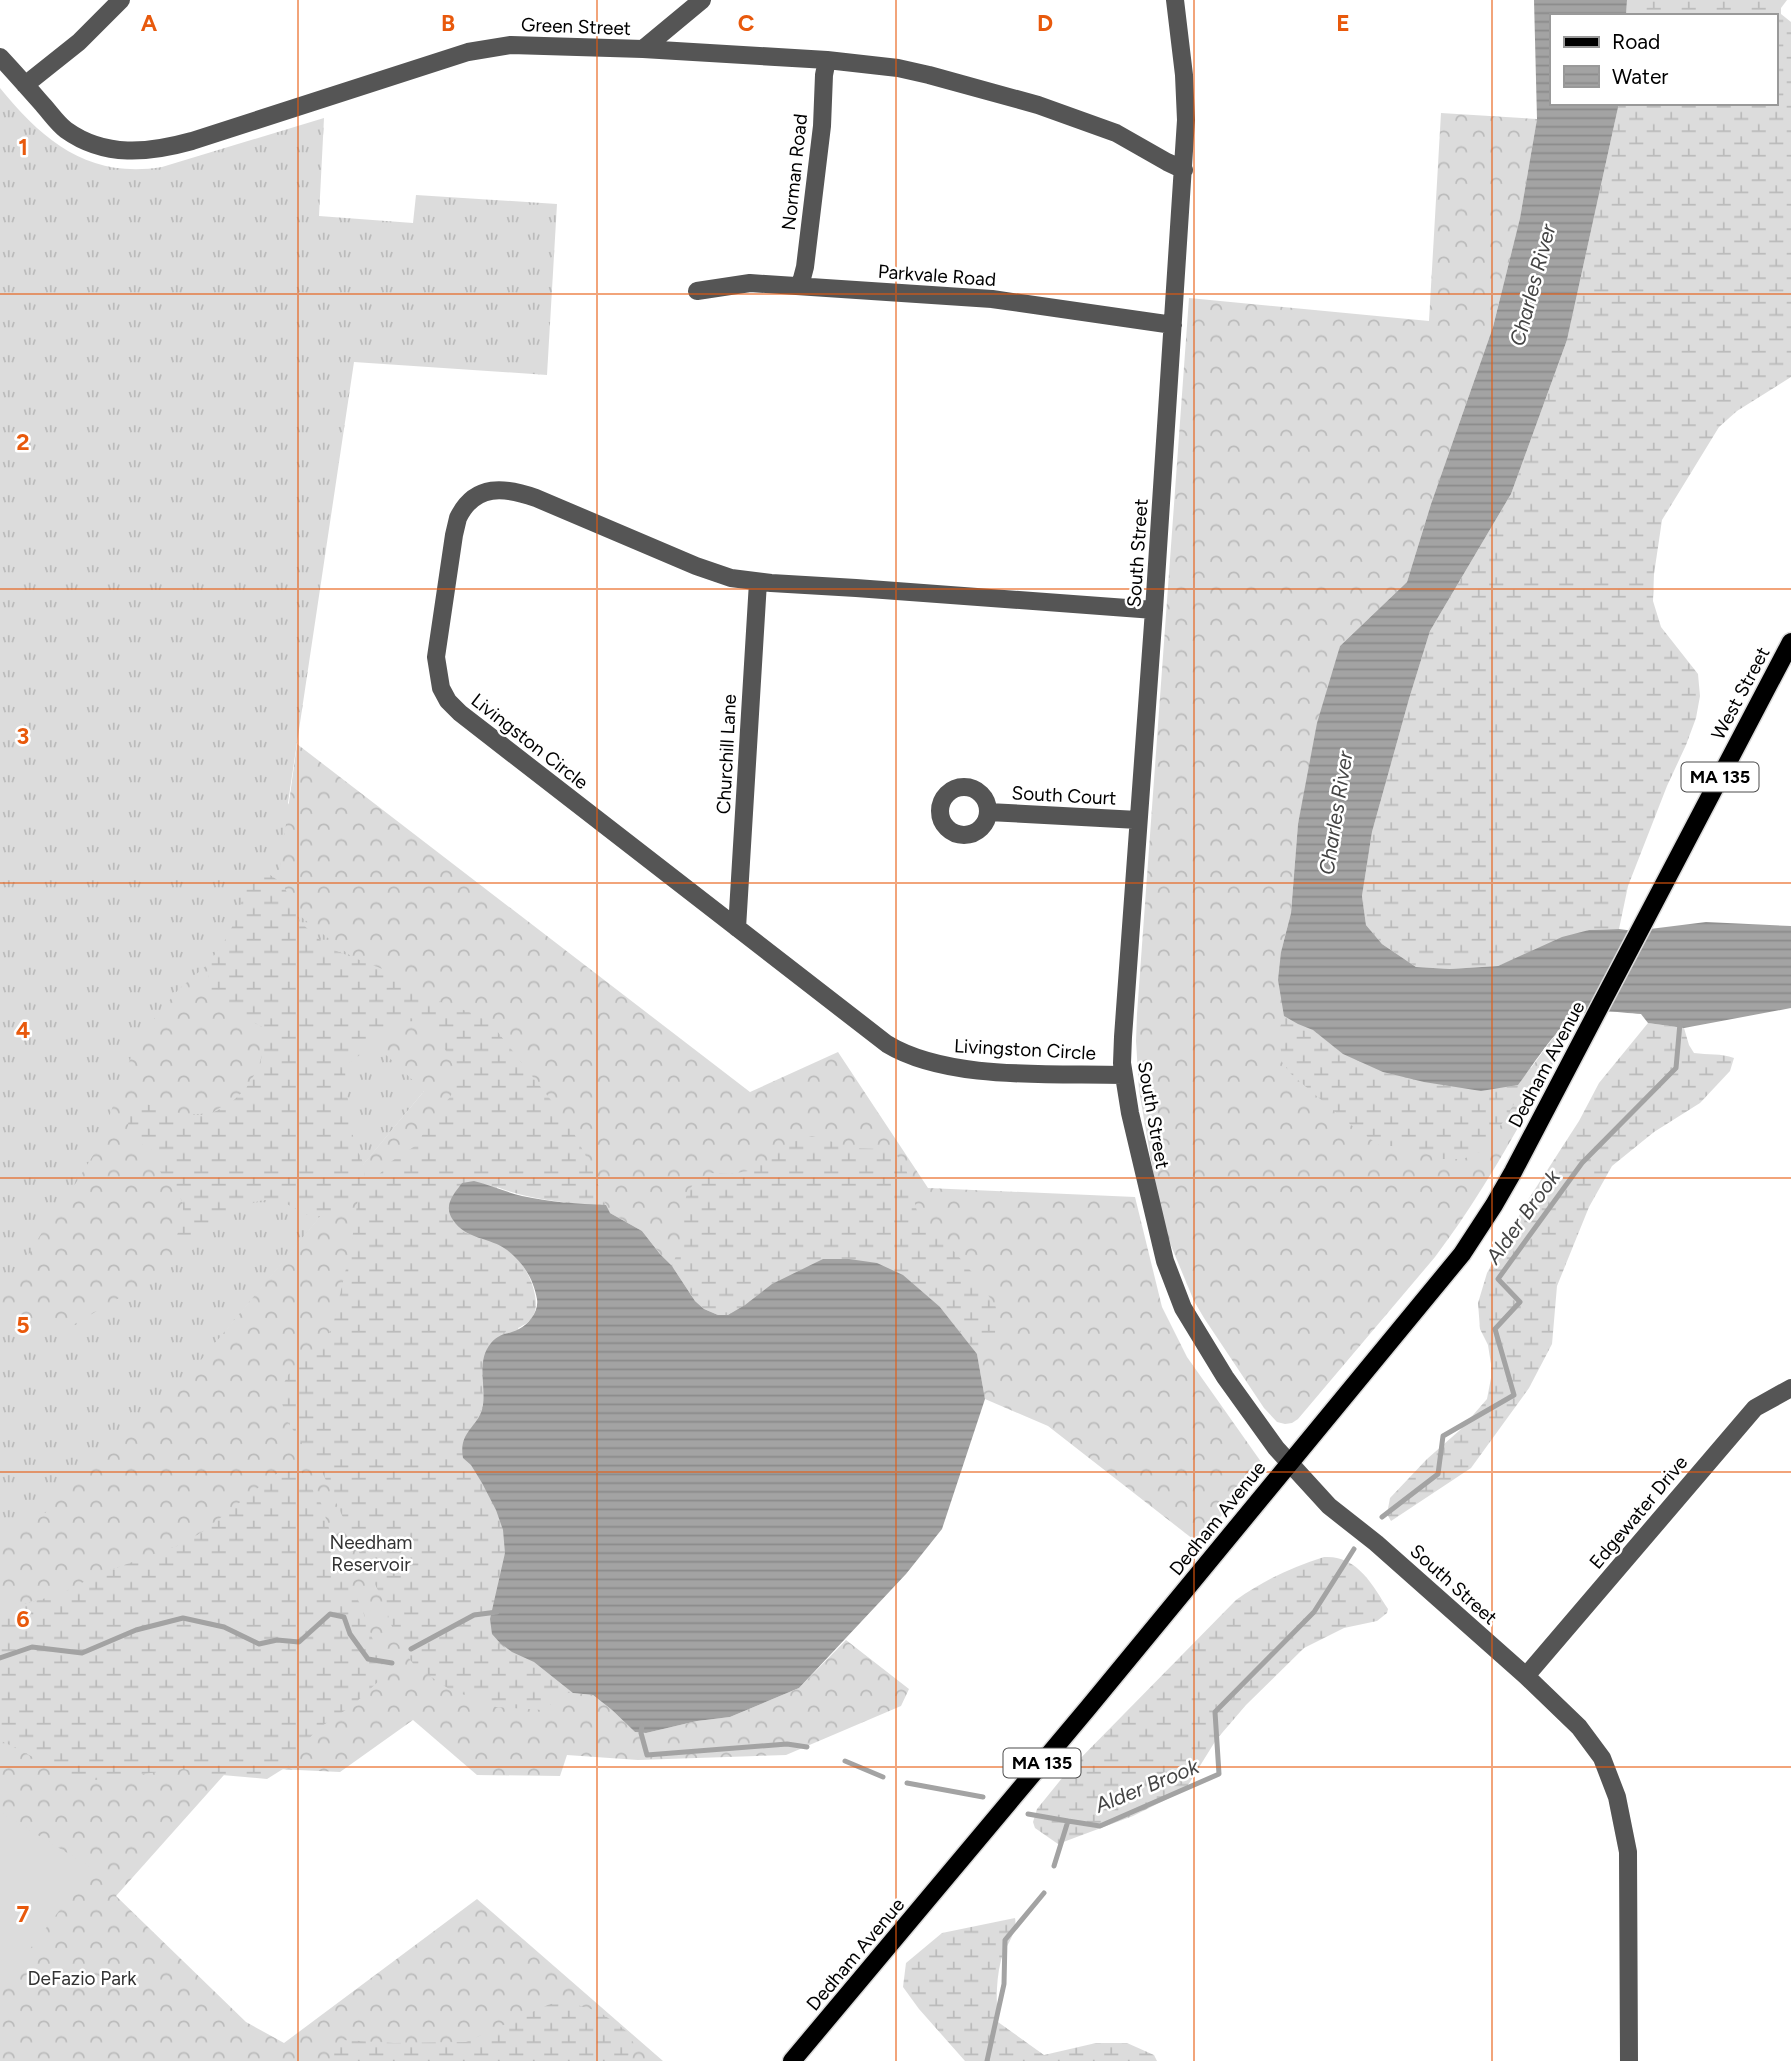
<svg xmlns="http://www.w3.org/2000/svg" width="1791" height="2061" viewBox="0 0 1791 2061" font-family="Figtree,sans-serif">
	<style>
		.grass { fill: url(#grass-tufts) }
		.forest { fill: url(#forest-crowns) }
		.wetland { fill: url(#wetland-marsh); fill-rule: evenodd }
		.garden { fill: #dcdcdc }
		.water { fill: url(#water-rules) }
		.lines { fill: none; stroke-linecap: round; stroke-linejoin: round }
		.stream { stroke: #a3a3a3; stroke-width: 5 }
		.major-casing { stroke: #dbdbdb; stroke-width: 21 }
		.minor { stroke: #555; stroke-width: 18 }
		.major { stroke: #000; stroke-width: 18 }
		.grid { fill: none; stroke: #e8590c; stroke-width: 2; stroke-opacity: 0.55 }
		.labels { text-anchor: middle; stroke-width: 5; stroke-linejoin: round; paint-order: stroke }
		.shield { fill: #fff; stroke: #4c4c4c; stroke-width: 2 }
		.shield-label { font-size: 18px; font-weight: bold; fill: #000 }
		.street-label { font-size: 19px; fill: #000; stroke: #fff }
		.park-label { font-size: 19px; fill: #333; stroke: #fff }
		.water-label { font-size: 21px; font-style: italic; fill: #444; stroke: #fff }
		.grid-label { font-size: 23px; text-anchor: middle; font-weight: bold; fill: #e8590c; stroke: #fff; stroke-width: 5; stroke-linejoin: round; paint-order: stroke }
	</style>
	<defs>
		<pattern id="grass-tufts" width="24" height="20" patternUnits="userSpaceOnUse" patternTransform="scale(1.75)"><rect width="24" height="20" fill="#dcdcdc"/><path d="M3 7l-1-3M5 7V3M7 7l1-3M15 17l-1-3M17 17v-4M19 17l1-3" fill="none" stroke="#bbb"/></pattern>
		<pattern id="forest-crowns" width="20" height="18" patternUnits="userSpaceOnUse" patternTransform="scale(1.75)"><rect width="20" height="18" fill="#dcdcdc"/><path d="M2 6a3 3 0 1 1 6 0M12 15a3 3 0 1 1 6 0" fill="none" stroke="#bbb"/></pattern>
		<pattern id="wetland-marsh" width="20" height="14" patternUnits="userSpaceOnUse" patternTransform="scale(1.75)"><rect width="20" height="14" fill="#dcdcdc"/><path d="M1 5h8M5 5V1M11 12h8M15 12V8" fill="none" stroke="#bbb"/></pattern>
		<pattern id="water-rules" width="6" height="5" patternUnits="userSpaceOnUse" patternTransform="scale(1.75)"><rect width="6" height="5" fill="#a3a3a3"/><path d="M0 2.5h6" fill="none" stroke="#8b8b8b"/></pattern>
	</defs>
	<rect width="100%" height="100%" fill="#fff"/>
	<path class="grass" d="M0,88c43,53 89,91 162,79l162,-49 -5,98 94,7 3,-28 141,9 -10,171 -193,-13 -66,441 126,203 11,84 -223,270 75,409 -277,-17z"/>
	<path class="forest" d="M1441,113l96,6 -17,99 -27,109 -62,177 -24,78 -67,64 -42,178 -7,89 -10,39 250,116c15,-20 27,-41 49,-54 -45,83 -88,167 -145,243l-137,162 -6,4 -7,1 -8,-2 -13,-14 -60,-90 -10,-17 -32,-77 -23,-134 -3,-49 1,-27 52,-716 240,23z
		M297,744l453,348 88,-40 90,136 207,9 27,110 25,50 77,109 -66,77 -150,-117 -63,-27 -8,-45 -37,-47 -222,8 -58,-61 -18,-23 -32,-18 -113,-26 76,506 20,2 19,15 23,22 11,1 51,-12 33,-4 69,-29 47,-48 63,49 -8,17 -115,49 -148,5 -71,-5 -7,21 -83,-1 -64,-55 -73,52 -63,-3 -47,-257 -25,18 -20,13 -83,30 -44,22 -35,9 -23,1v-65l13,-6 32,-21 54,-53 39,-35 63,-65 223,-269 -43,-41 33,-44 -138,-109z
		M208,964l1,25 15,17 40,22 2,15 -9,28 -13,21 -32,21 -27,2 -27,-9 -15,40 15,8 1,15 4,8 10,8 10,18v15l7,25 39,-25 -54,47 -107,63 -50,-4 -18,-10v-26l26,-29 30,-50 18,-23 23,-37 34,-92 18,-32 29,-35z
		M0,1740l25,13 207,13 -116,130 130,126 38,21 193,-144 186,162h-663z"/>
	<path class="wetland" d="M1627,0h160l-6,8v6l10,8v355l-54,34 -18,16 -57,93 -8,54 -1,27 8,26 37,47 2,22 -4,22 -10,27 -19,41 -39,100 -9,43 -30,1 -91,36 -48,3 -34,-2 -34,-23 -16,-19 -4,-29 10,-64 37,-133 21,-68 81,-137 56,-154 52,-237h156v-87h-149z
		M266,872l17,12 17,38 29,26 61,24 43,27 36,13 21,10 78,100 21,40 17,43c-38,-2 -73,-4 -109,-18l-37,44c15,5 34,10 46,18 13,9 21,21 26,35 10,30 1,42 -30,49l-20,40 1,33 -8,17 -10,13 -2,21c22,19 44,67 42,96 -1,14 -6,29 -9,43 -2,11 -8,25 -4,37 6,17 29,21 43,30 13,9 26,20 38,30h-5l-26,17 -46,-3 -47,-18 -34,-23 -17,-22 -16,-46 -18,-35 -41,-89 -36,-53 -8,-29 12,-22 23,-19 18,-22 19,-82 7,-49 -6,-2c-49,47 -49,-3 -93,5 -14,3 -54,33 -69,42l-11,3 -5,-2 9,-26v-15l-10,-18 -10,-8 -4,-8 -1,-15 -28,-17 -2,-11 2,-15 12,-8c14,3 28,9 42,12 46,8 86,-44 80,-87l-40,-22 -15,-17 -1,-25 20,-28 11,-25 6,-23 11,-14zM415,1021l15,6 13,18 11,23 1,19 -5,10 -14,17 -21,32 -23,15 -25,26 -5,-27 -8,-17 -8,-57 -1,-15 4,-8 15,-11 15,-15 21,-15z
		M1284,1016l14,8 15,6 30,24 40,18 41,10 57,9 37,-6 -4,19 -11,18 -23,30 -17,7h-21l-39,-13h-23l-33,-24 -56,-48 -9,-12 -3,-32z
		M1648,1023l36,5 5,17 5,8c14,2 27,0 40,5l-4,13 -30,32 -46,29 -42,34 -23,41 -32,79 -5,58 -23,44 -58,80 -80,53 -4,-7 3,-16 37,-39 33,-29 27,-31 4,-21v-14l-3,-19 -8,-16 -2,-26 9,-30 41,-73 51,-79 20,-38z
		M812,1136l42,12 27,1 15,5 10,15 14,54 21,13 35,41 20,30 -1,27 -18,20 -37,-48 -63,-43 -28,-4h-26l-51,25 -27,21 -17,10h-10l-14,-6 -9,-8 -23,-35 11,-28 -1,-23 5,-22 10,-14 14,-6 19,1 18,-3 18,-9 23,-19z
		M290,1466h8l23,37 15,48 26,58 24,68 -5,2 -28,26 -34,23 -21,22 -7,14 -24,15 -45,-4 -7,2h-8l-6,-5 -18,-3 -96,12 -33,-13 -54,-28v-135l23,-1 35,-9 44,-22 83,-30 20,-13 68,-54z
		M1324,1557c33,-2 48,27 64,52l-1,4 -10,8 -33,7 -40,20 -58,57 -30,35 -31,50 -52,26 -75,28 -23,-16 -2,-6 4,-13 30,-37 169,-172c28,-20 56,-33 88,-43z
		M1015,1918c3,15 -10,28 -14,42 -5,21 -5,41 -3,62l46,33 52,-12h31l27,12 3,6h-192l-46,-52 -16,-22 3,-24 36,-30z
		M570,2003l28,8 23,16 10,8 4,14 -12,12h-284l-7,-6v-10l11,-5 51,3 72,-1 84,-38z"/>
	<path class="garden" d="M0,1812l92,56 -92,120z"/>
	<path class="water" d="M1534,0h93l-1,16h-75v87h68l-52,237 -56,154 -81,137 -21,68 -37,133 -10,64 4,29 16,19 34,23 34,2 48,-3 64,-29 27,-7 30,-1 15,2 72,-9 85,4v82l-107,20 -36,-5 -7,-9c-17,-1 -44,-5 -61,0 -20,7 -48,53 -62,71l-37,6 -57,-9 -41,-10 -40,-18 -30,-24 -15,-6 -14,-8 -6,-36 3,-28 10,-39 7,-89 19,-101 23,-77 67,-64 24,-78 62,-177 27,-109 17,-99z
		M474,1181c16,4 32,11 48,15 28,6 55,8 84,9l4,8 32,18 18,23 12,12 23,35 9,8 14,6h10l17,-10 27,-21 51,-25h26l28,4 26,12 37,32 37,47 8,45 -43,130 -36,45 -107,114 -69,29 -33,4 -51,12 -11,-1 -23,-22 -19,-15 -20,-2 -39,-31 -22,-10 -12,-9 -8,-9 -2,-15 15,-66 -2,-23 -7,-20 -14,-27 -11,-18 -8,-7c-5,-28 17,-31 20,-53 3,-20 -7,-44 8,-62 10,-11 17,-8 28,-14 10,-5 20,-18 18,-30 -4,-21 -13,-35 -30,-49 -17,-13 -41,-10 -54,-30 -10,-14 0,-25 9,-37z"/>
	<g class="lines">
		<path class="stream" d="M1382,1517l56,-43 5,-38 71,-41 -19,-66 25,-27 -22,-23 84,-116 94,-95 4,-45
			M411,1649l63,-34 23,-3
			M0,1658l32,-11 50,6 54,-23 47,-12 41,9 35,17 18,-4 22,2 31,-28 14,3 6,17 18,25 24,4
			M642,1726l-1,7 6,22 140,-11 20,3
			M845,1761l38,16
			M907,1783l76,14
			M1028,1814l40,7
			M1054,1866l14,-45 32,5 119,-52 -4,-62 99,-100 40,-63
			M987,2061l17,-77 1,-44 39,-47"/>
		<g class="major-casing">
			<path id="major" d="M792,2061l296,-353 374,-454 32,-49 19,-33 278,-530"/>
		</g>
		<path class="minor" d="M1175,0l9,75 2,45 -32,490 -31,427 -1,26 8,50 35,148 18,47 42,69 51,71 53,58 47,37 150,133 53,51 23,31 15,39 11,55 1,209
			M643,49l59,-49
			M0,57c15,16 29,32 44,49 7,8 14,18 22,24 39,28 83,23 126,11l276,-89 43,-7 132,4 184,11 71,8 31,7 109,30 78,28 51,29 17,8
			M25,85l54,-43 42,-42
			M800,286l5,-19 17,-141 2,-51 3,-15
			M697,291l53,-8 242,16 181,26
			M940 811a24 24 0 1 1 48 0a24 24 0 1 1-48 0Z
			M988,812l150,8
			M737,928l21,-346
			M1123,1075c-71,-2 -175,6 -236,-31l-427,-331 -12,-12 -7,-13 -5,-31 18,-122 4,-17c17,-35 47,-31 78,-20l160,68 35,12 40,5 85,5 298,22
			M1526,1676l229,-268 36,-20"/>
		<use href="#major" class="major"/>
	</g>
	<path class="grid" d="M298,0v2061M597,0v2061M896,0v2061M1194,0v2061M1492,0v2061M0,294h1791M0,589h1791M0,883h1791M0,1178h1791M0,1472h1791M0,1767h1791"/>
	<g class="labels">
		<g class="shield">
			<rect x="1681.5" y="762.5" width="77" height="29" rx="5"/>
			<rect x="1003.5" y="1748.5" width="77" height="29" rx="5"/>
		</g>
		<g class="shield-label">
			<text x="1720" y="783">MA 135</text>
			<text x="1042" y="1769">MA 135</text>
		</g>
		<g class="street-label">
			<text transform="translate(576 26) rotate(2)" y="7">Green Street</text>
			<text transform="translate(794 172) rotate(-84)" y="7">Norman Road</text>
			<text transform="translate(937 275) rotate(4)" y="7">Parkvale Road</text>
			<text transform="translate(1137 553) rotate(-86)" y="7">South Street</text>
			<text transform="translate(1740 693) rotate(-62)" y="7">West Street</text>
			<text transform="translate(530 741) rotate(38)" y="7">Livingston Circle</text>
			<text transform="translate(726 754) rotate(-87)" y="7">Churchill Lane</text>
			<text transform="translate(1064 795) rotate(3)" y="7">South Court</text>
			<text transform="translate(1025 1049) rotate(3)" y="7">Livingston Circle</text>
			<text transform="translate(1546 1064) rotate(-62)" y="7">Dedham Avenue</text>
			<text transform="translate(1154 1115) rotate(80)" y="7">South Street</text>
			<text transform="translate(1638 1512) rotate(-50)" y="7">Edgewater Drive</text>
			<text transform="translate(1217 1518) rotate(-51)" y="7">Dedham Avenue</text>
			<text transform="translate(1454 1584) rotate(42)" y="7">South Street</text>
			<text transform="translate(855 1954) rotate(-50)" y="7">Dedham Avenue</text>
		</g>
		<g class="park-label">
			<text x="371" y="1549">Needham<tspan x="371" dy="22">Reservoir</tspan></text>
			<text x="82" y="1985">DeFazio Park</text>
		</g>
		<g class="water-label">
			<text transform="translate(1533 285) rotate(-75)" y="7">Charles River</text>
			<text transform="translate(1336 813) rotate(-81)" y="7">Charles River</text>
			<text transform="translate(1523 1217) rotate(-54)" y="7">Alder Brook</text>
			<text transform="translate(1147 1786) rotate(-22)" y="7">Alder Brook</text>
		</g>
	</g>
	<g class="grid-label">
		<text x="149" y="31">A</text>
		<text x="448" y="31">B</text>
		<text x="746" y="31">C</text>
		<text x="1045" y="31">D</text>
		<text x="1343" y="31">E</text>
		<text x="23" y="155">1</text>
		<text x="23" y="450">2</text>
		<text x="23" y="744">3</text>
		<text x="23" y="1038">4</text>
		<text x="23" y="1333">5</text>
		<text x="23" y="1627">6</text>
		<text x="23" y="1922">7</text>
	</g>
	<rect x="1550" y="14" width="228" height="91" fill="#ffffff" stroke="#999999" stroke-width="2"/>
	<rect x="1564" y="37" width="35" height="10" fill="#000000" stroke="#999999" stroke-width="2"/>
	<text x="1612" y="49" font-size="21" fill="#000000">Road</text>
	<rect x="1564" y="66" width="35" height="21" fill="url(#water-rules)" stroke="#999999" stroke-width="2"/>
	<text x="1612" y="84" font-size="21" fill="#000000">Water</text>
</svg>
